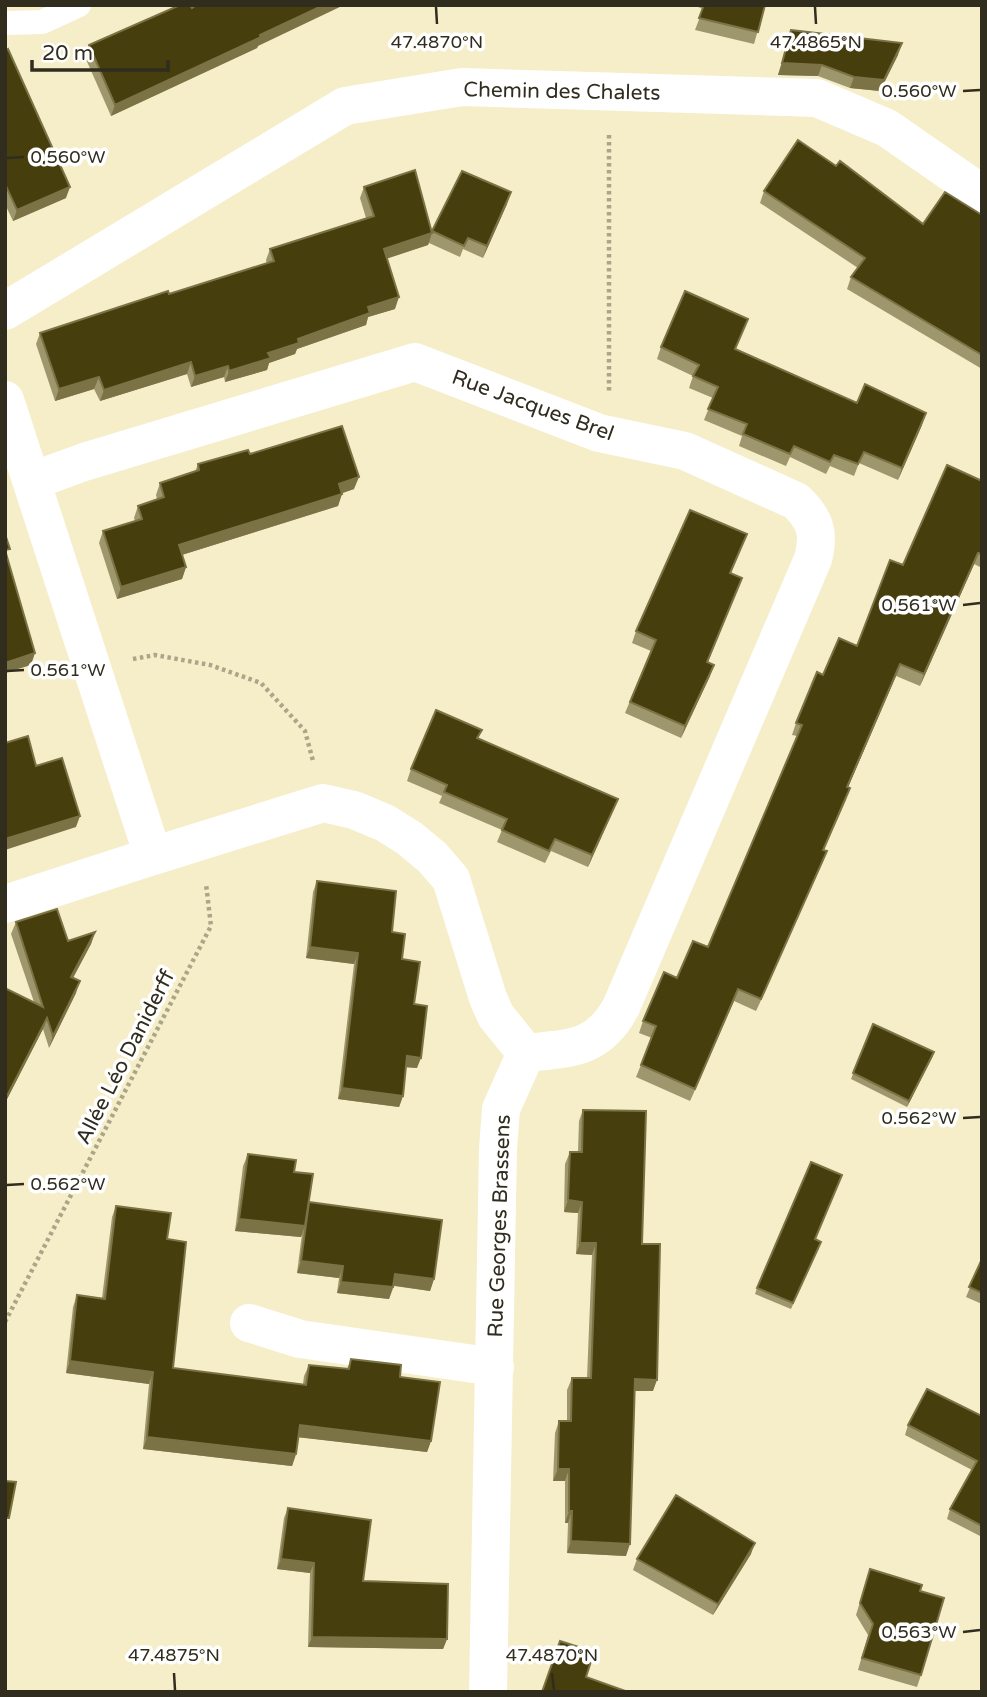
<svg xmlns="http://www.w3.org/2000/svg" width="987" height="1697" viewBox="0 0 987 1697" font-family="'Varela Round',sans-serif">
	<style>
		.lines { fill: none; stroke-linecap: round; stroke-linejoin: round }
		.path { stroke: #aba689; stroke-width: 4.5; stroke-dasharray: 3.5 3.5; stroke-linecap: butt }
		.service { stroke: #fff; stroke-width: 24 }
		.minor { stroke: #fff; stroke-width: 38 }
		.wall { fill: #9e966c }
		.shaded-wall { fill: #7b7346 }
		.building { fill: #473e0e; stroke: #7b7346; stroke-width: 2 }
		.ticks { fill: none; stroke: #302d1f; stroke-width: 2.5 }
		.labels { text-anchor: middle; stroke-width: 7; stroke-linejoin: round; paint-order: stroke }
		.street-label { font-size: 21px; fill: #302d1f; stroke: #fff }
		.ticks-label { font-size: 18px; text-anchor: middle; fill: #302d1f; stroke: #fff; stroke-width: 7; stroke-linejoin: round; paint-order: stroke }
	</style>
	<rect width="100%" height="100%" fill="#f5eec9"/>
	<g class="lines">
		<path class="path" d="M609,135v257
			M133,659l22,-4 55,10 51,18 44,48 8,30
			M5,1322l206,-396 -5,-42"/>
		<path class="service" d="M5,23l37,-1 37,-17"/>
		<path class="minor" d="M5,311l340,-205 117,-19 355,11 70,30 95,66
			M5,400l148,456 170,-53 31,7 31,13 24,15 23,19 19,22 37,119 8,18 30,37 -25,56 -3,40 -10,543
			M32,481l52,-19 331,-100 184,71 86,18 111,50c19,18 24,32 17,58l-192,448c-23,43 -51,41 -95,46
			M5,904l148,-48
			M249,1323l51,16 195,28"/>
	</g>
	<path class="wall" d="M693,5h72l-11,39 -59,-14 8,-21z
		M192,8l66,38 -1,2 -146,68 -26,-59 4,-12z
		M791,30l107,25 -18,36 -30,-3 -32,-12 -40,-1z
		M5,51l61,147 -53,23 -8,-17z
		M836,166l87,58 59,-9v154l-135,-80 4,-12 7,-9 -98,-65 4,-12z
		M364,187l68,44 75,-27 -24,54 -20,-9 -3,8 -31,-14 -1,2 -41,13 8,51 -27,8 -2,8 -69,24 -2,5 -26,9 -2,7 -42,12 -1,-5 -33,10 -4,-13 -87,27 -6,-12 -39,12 -19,-57 4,-11 227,-69 -1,-4 4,-11 96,-31 -6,-20z
		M743,330l-8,20 122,53 65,22 -24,55 -39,-17 -5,13 -24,-10 -4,8 -36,-17 -4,9 -47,-20 3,-10 -38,-16 9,-22 -24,-10 4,-12 -36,-17 4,-12z
		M250,454l104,35 -12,4 -4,13 -156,49 4,12 -4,12 -65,20 -18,-56 4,-12 32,-10 -1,-3 4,-12 19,-7 -1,-4 4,-12 35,-11 3,-8z
		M982,481v87l-8,-4 -54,122 -24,-10 -48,111 -2,13 -22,50 3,1 -5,12 -66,148 -22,-10 -44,100 -54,-24 16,-39 -13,-5 4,-12 34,-43 31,-31 89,-211 -5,-1 4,-12 27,-48 34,-29 46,-81z
		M747,534l-16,39 11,5 -34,84 2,14 -29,62 -56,-25 26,-62 -19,-8 4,-12z
		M482,730l-4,9 140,60 -30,68 -37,-16 -6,12 -48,-21 5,-12 -63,-27 3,-7 -35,-15 4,-12z
		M317,881l75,51 10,27 12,45 3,64 -11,-1 -3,29 -4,11 -61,-8 16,-135 -48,-6 7,-66z
		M16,922l52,19 27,-9 -4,12 -18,34 3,15 -27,55 -6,-19 -38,74v-115l29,14 -23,-68z
		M873,1024l61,28 -27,55 -56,-28z
		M583,1110l59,134 11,147h-18l-9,165 -59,-3 1,-30h-3v-42h-12l2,-48 4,-12h8v-31l5,-12h15l5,-123 -16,-1 2,-41 -14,-1 1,-48 5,-12h8l1,-31z
		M248,1154l46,18 14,32 126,75 -4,12 -36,-5 -5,13 -52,-6 2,-15 -42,-5 5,-39 -1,3 -66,-6 8,-65z
		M116,1206l51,33 6,129 130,16 1,-8 5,-11 38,4 4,-10 49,18 31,64 -4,11 -129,-15 -2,17 -4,12 -149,-17 6,-65 -83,-11 7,-66 4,-12 25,3 10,-81z
		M815,1239l4,9 -28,61 -36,-15 2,-6z
		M982,1259v45l-16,-7z
		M982,1416v121l-35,-18 3,-10 22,-39 -67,-35 3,-10z
		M288,1508l75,73 84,58 -4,10 -135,-2 2,-74 -33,-4 7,-51z
		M751,1554l-38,61 -80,-45 4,-11z
		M870,1569l50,22 1,84 -4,12 -59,-17 10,-35 -12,-20z"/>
	<path class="shaded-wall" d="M324,5h20l-86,41 -1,2 -146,68 4,-11z
		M902,43l-4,12 -18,36 -30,-3 4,-11z
		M782,63l40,2 -4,11 -40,-1z
		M70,187l-4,11 -53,23 4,-11z
		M511,192l-4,12 -24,54 4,-12z
		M432,233l-4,12 -48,16 4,-12z
		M399,297l-4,12 -27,8 -2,8 -69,24 -2,5 -26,9 -2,7 -42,12 4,-11 139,-64z
		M191,362l-4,12 -87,27 4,-11z
		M228,366l-4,11 -33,10 4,-11z
		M99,377l-5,12 -39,12 4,-12z
		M926,413l-4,12 -24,55 4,-12z
		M359,477l-5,12 -20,7 5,-12z
		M342,494l-4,12 -163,51 4,-12z
		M978,553l-4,11 -54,122 4,-12z
		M186,567l-4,12 -65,20 4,-12z
		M35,653l-4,12 -26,8v-10z
		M900,664l-4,12 -53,123 4,-12z
		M714,665l-4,11 -29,62 4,-12z
		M618,799l-5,12 -25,56 4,-12z
		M80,816l-4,11 -71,23v-11z
		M827,851l-5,12 -66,148 5,-12z
		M95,932l-4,12 -24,45 4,-12z
		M310,947l48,6 -4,11 -48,-6z
		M80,981l-4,12 -27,55 4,-12z
		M738,989l-4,12 -44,100 5,-12z
		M47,1018l-4,11 -38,74v-3z
		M934,1052l-2,6 -25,49 2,-6z
		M407,1056l14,2 -4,10 -14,-1z
		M342,1088l61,8 -4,11 -61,-8z
		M568,1200l14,2 -4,11 -14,-1z
		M239,1219l66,7 -4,11 -66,-6z
		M580,1243h16l-4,12 -16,-1z
		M301,1261l42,5 -4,12 -42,-5z
		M395,1274l39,5 -4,12 -40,-6z
		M341,1282l52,5 -4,12 -52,-6z
		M70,1361l83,11 -4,12 -83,-11z
		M635,1379l22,1 -4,11h-22z
		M300,1425l131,16 -4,11 -131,-15z
		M147,1437l149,17 -4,12 -149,-17z
		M558,1469h11l-4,12h-12z
		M569,1511h3l-4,12h-3z
		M571,1541l59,3 -4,12 -59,-3z
		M755,1543l-4,11 -38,61 5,-11z
		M281,1559l33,4 -4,10 -33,-4z
		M312,1637l135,2 -4,10 -135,-2z"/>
	<path class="building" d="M180,5h10l2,3 4,-3h128l-64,30 1,2 -146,68 -26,-60z
		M704,5h61l-7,27 -59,-14z
		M791,30l111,13 -18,37 -30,-3 -32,-12 -40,-2z
		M8,49l62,138 -53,23 -12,-26v-133z
		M798,140l38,26 4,-5 83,63 22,-32 37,23v140l-131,-78 14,-19 -101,-67z
		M415,170l17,63 -48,16 15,48 -31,10 2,6 -72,26 1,4 -31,10 3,5 -42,13 -1,-5 -33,10 -4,-14 -87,28 -5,-13 -40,12 -19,-56 128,-42 1,3 105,-33 -4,-12 104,-33 -10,-29z
		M462,171l49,21 -24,54 -19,-8 -4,8 -32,-15z
		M685,291l63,28 -13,30 122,54 8,-19 61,29 -24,55 -38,-16 -6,12 -24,-9 -4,7 -36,-16 -4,8 -47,-20 4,-10 -39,-15 10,-22 -25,-11 6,-11 -38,-18z
		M342,426l17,51 -20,7 3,10 -163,51 7,22 -65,20 -18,-56 39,-12 -4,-13 26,-9 -4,-14 39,-13 -1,-6 50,-14 2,4z
		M947,465l35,16v73l-4,-1 -54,121 -24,-10 -53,123 3,1 -27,62 4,1 -66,148 -23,-10 -43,100 -54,-24 15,-39 -13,-5 21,-49 13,6 16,-37 15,6 94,-222 -6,-2 21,-51 6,3 16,-37 18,8 33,-86 13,5z
		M690,510l57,24 -17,39 12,5 -35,84 7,3 -29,61 -55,-24 26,-62 -20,-9z
		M5,534l5,15 -5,1 30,103 -30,10z
		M436,710l46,20 -5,8 141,61 -26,56 -37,-16 -6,12 -47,-21 5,-11 -63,-27 3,-7 -36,-16z
		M28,736l8,30 26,-8 18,58 -75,23v-96z
		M317,881l79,10 -4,41 13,2 -3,25 18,3 -6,42 13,2 -6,52 -14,-2 -4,40 -61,-8 16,-135 -48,-6z
		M57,909l11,32 27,-9 -24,45 9,4 -27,55 -6,-18 -42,82v-112l38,19 -27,-85z
		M873,1024l61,28 -25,49 -56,-28z
		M583,1110l63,1 -4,133h18l-3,136 -22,-1 -5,165 -59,-3 1,-30h-3v-42h-11l1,-48h12l1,-43h19l5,-135h-16l2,-41 -14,-2 2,-48h12z
		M248,1154l48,6 -2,12 19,2 -8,52 -66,-7z
		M811,1162l31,13 -27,64 6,3 -28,61 -36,-15z
		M309,1202l133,18 -8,59 -39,-5 -2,13 -52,-5 2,-16 -42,-5z
		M116,1206l55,7 -4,26 19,3 -13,126 133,17 3,-20 40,4 2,-10 50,6 -1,12 40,5 -9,59 -131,-16 -4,29 -149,-17 6,-65 -83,-11 7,-66 28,4z
		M982,1259v34l-13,-6z
		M927,1389l55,27v110l-32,-17 27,-48 -69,-36z
		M5,1481l11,1 -7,36h-4z
		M676,1495l79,48 -37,61 -81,-45z
		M288,1508l83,12 -8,61 85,3 -1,55 -135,-2 2,-74 -33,-4z
		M870,1569l52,16 -2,6 24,7 -23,77 -59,-17 11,-34 -13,-21z
		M560,1641l34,11 -8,25 42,15h-86z"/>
	<path class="ticks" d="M436,7l1,17M815,7l1,17M963,91l17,-1M7,158l17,-1M963,605l17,-2M7,671l17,-1M963,1118l17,-1M7,1185l17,-1M963,1632l17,-2M174,1673l1,17M552,1673l2,17"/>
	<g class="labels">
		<g class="street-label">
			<text transform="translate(562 91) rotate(1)" y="7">Chemin des Chalets</text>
			<text transform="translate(533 405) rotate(20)" y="7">Rue Jacques Brel</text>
			<text transform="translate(125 1057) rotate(-63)" y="7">Allée Léo Daniderff</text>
			<text transform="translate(499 1226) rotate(-88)" y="7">Rue Georges Brassens</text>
		</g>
	</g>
	<g class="ticks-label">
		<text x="437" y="48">47.4870°N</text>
		<text x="816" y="48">47.4865°N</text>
		<text x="919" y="97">0.560°W</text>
		<text x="68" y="163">0.560°W</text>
		<text x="919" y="611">0.561°W</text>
		<text x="68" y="676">0.561°W</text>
		<text x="919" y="1124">0.562°W</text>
		<text x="68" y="1190">0.562°W</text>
		<text x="919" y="1638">0.563°W</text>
		<text x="174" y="1661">47.4875°N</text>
		<text x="552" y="1661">47.4870°N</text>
	</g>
	<rect width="987" height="1697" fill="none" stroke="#302d1f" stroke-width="14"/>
	<path d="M32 60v10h136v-10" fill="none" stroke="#302d1f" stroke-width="3.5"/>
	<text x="42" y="60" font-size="21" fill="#302d1f" stroke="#ffffff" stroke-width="5" paint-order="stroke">20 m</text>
</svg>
